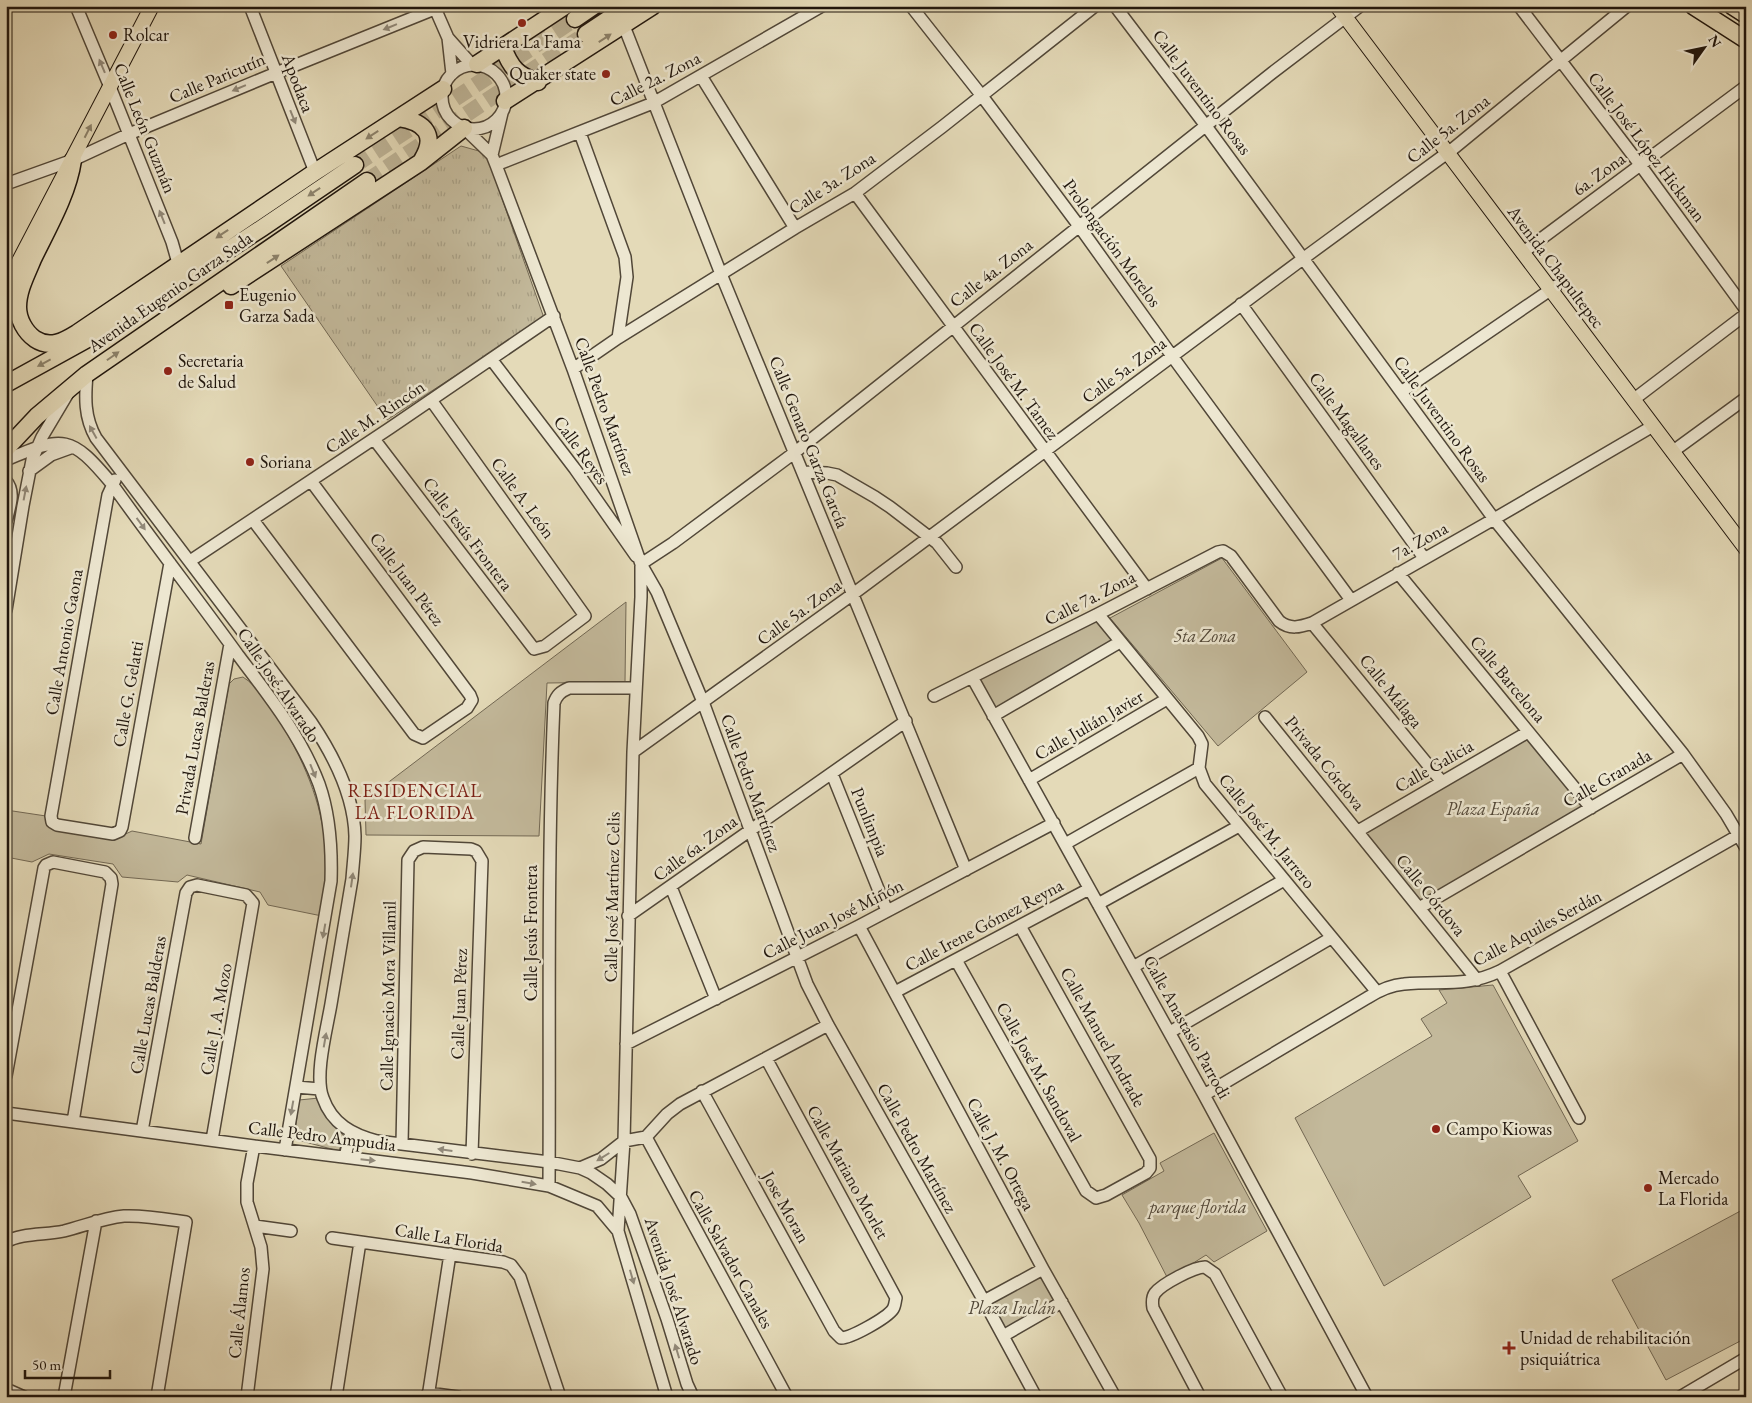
<svg xmlns="http://www.w3.org/2000/svg" width="1752" height="1403" viewBox="0 0 1752 1403" font-family="'EB Garamond',serif">
	<style>
		.grass { fill: url(#grass-tufts); stroke: #726854 }
		.park { fill: #c3b99b; stroke: #726854 }
		.lines { fill: none; stroke-linecap: round; stroke-linejoin: round }
		.highway-tunnel { stroke: #bdb396; stroke-width: 16; stroke-dasharray: 16 8; stroke-linecap: butt }
		.minor-casing { stroke: #514738; stroke-width: 14 }
		.major-casing { stroke: #20160d; stroke-width: 16 }
		.highway-casing { stroke: #20160d; stroke-width: 19 }
		.minor { stroke: #ede7d1; stroke-width: 11 }
		.major { stroke: #e4dab8; stroke-width: 14 }
		.highway { stroke: #e4dab8; stroke-width: 16 }
		.oneway { fill: #918979 }
		.oneway2 { fill: #8c826b }
		.poi-dot { fill: #8f2418; stroke: #ede7d1; stroke-width: 2 }
		.labels { text-anchor: middle; stroke-width: 5; stroke-linejoin: round; paint-order: stroke }
		.poi-label { font-size: 18px; fill: #20160d; stroke: #ede7d1; text-anchor: start }
		.street-label { font-size: 18px; fill: #20160d; stroke: #ede7d1 }
		.park-label { font-size: 18px; font-style: italic; fill: #514738; stroke: #ede7d1 }
		.neighbourhood-label { font-size: 19px; letter-spacing: 1px; fill: #7a1f14; stroke: #ede7d1 }
	</style>
	<defs>
		<pattern id="grass-tufts" width="24" height="20" patternUnits="userSpaceOnUse" patternTransform="scale(1.25)"><rect width="24" height="20" fill="#c3b99b"/><path d="M3 7l-1-3M5 7V3M7 7l1-3M15 17l-1-3M17 17v-4M19 17l1-3" fill="none" stroke="#a79e84"/></pattern>
	</defs>
	<rect width="100%" height="100%" fill="#e4dab8"/>
	<filter id="stains"><feTurbulence type="fractalNoise" baseFrequency=".004" numOctaves="4"/><feColorMatrix values="0 0 0 0 .2 0 0 0 0 .09 0 0 0 0 .02 0 0 0 .5 -.17"/></filter>
	<radialGradient id="worn" r=".72"><stop offset=".6" stop-color="#630" stop-opacity="0"/><stop offset="1" stop-color="#630" stop-opacity=".3"/></radialGradient>
	<path class="grass" d="M461,146l25,7 58,165 -157,102 -106,-154z"/>
	<path class="park" d="M1222,558l85,114 -89,74 -108,-128z
		M626,602l-1,80 -78,1 -8,153 -173,-1 -1,-35z
		M1098,614l22,28 -127,74 -21,-39z
		M243,677c15,10 25,25 34,40 26,41 45,85 49,134 1,21 -3,44 -4,65l-54,-11 -8,-13 -73,-17 -9,7 -56,-5 -9,-13 -64,-10 -17,8 -26,-5v-47l40,6 73,21 13,-6 69,13 28,-160 5,-5z
		M1528,732l63,76 -172,100 -61,-77z
		M1493,985l85,156 -60,35 13,21 -147,89 -89,-168 137,-82 -11,-17 26,-16 -8,-13z
		M319,1098c6,18 11,25 25,38l-5,15 -45,-12 5,-39z
		M1214,1133l53,98 -53,31 -8,-7 -38,24 -29,-56 -17,-28 42,-24 -4,-8z
		M1746,1208v130l-80,42 -54,-100z
		M1043,1269l19,33 -59,34 -19,-35z"/>
	<g class="lines">
		<path class="highway-tunnel" d="M355,165l220,-146
			M367,181l219,-147"/>
		<g class="minor-casing">
			<path id="minor" d="M76,6l34,81 62,155 6,21
				M250,6l65,166
				M434,6l14,32 24,27
				M911,6l71,90 97,130 93,130 179,244
				M1115,6l91,120 288,393 189,235 43,60 20,34
				M1519,6l122,160 105,144
				M624,26l97,248 245,596
				M448,38l4,36
				M442 97a32 32 0 1 1 64 0a32 32 0 1 1-64 0Z
				M701,76l94,152
				M464,128l28,27 4,10 77,204 68,195 16,28 46,110 104,282 21,41 156,276 52,96
				M580,133l45,124 2,20 -9,61
				M492,155l10,-42
				M496,165l157,-62 169,-97
				M6,184l67,-24 56,-26 147,-61 166,-67
				M855,193l292,396
				M1522,253l223,-166
				M1241,304l183,254
				M491,359l84,110 61,87
				M573,369l45,-31 177,-110 60,-35 87,-66 153,-121
				M87,374c-2,23 -3,43 9,64l215,284c23,34 43,73 44,114 0,14 -2,29 -3,43 -7,41 -14,83 -21,125 -4,24 -17,72 -8,94 9,26 30,37 54,43l172,21 31,6 11,5 16,11 14,13 9,17 37,105 20,65 6,13
				M1401,392l155,-106
				M1633,400l113,-86
				M374,439l160,210 11,-3 40,-30 -154,-216
				M1672,452l74,-54
				M6,460c58,-25 65,-25 106,24 41,58 85,114 126,171 31,41 63,81 81,129 11,31 13,64 12,97l-46,269
				M29,471l22,-16 22,-8
				M803,472l24,1 10,2 38,22 15,10 47,36 19,24
				M115,480l-7,15 -57,321 1,6 5,3 56,9 7,-3 2,-4 48,-264
				M6,481c10,11 3,27 0,40
				M253,520l161,214 9,4 44,-30 5,-8 -2,-5 -159,-214
				M190,561l200,-133 164,-112
				M641,564l32,-21 121,-90 478,-380 88,-67
				M1398,573l193,235
				M6,610l17,-104 9,-46 10,-23 25,-42
				M1098,614l100,122 4,8 -3,24 6,16 172,208
				M1312,623l130,159
				M972,677l232,418 163,302
				M934,696l164,-82 120,-62 5,-1 8,5 48,65c11,9 21,6 33,2l182,-104 159,-93
				M993,716l127,-74
				M1265,717l212,263
				M633,752l220,-158 451,-336 150,-110 173,-142
				M832,774l55,137
				M1029,780l138,-81
				M1358,831l170,-99
				M195,838l35,-194
				M1065,844l134,-76
				M671,887l45,112
				M1098,904l141,-78
				M1419,908l264,-154
				M628,916l278,-195
				M859,926l184,343 72,128
				M956,960l130,231 10,7 10,-3 40,-22 4,-5v-9l-130,-233
				M1133,967l151,-87
				M1500,971l79,147
				M895,992l194,-103
				M1170,1032l161,-94
				M626,1044l233,-118 195,-103
				M6,1076l38,-208 2,-3 7,-3 52,10 6,6 1,6 -39,238
				M296,1087l24,2
				M702,1091l132,240 7,7c10,0 46,-20 52,-29 2,-3 2,-7 3,-11l-130,-240
				M1204,1095l163,-97c11,-7 23,-13 37,-14 36,-4 61,4 96,-13l246,-140
				M6,1113l248,33 218,27 77,13 48,20 21,25 49,166
				M142,1131l44,-238 4,-6 7,-2 49,10 7,8 -41,237
				M646,1137l141,260
				M402,1144l6,-284 6,-9 9,-4 48,2 5,2 6,10 -10,293
				M345,1157l6,-25
				M580,1168l21,-9 23,-18 22,-4 21,-23 13,-10 148,-79
				M549,1186c1,-161 -2,-322 5,-483 3,-8 6,-11 15,-15h66
				M255,1226l36,5
				M618,1231l6,-90 9,-389 8,-155v-31
				M332,1238l171,24 8,3 9,12 40,120
				M6,1242c15,-9 40,-7 58,-11 20,-5 39,-13 60,-15 21,-1 42,3 62,6l-29,175
				M984,1301l59,-32
				M1003,1336l59,-34
				M6,1389l18,8
				M428,1393l30,4
				M64,1397l32,-176
				M247,1397l16,-128 -2,-22 -14,-45v-19l7,-37
				M336,1397l24,-155
				M428,1397l22,-143
				M1200,1397l-47,-89c-1,-6 -1,-11 2,-15 7,-9 39,-26 50,-26l10,7 67,123
				M1680,1397l66,-39"/>
		</g>
		<g class="major-casing">
			<path id="major" d="M1337,6l409,543
				M6,305l3,-16 10,-28 133,-255"/>
		</g>
		<g class="highway-casing">
			<path id="highway" d="M1693,6l53,34
				M1732,6l14,9
				M575,19l19,-13
				M586,34l42,-28
				M503,47c7,20 15,29 35,35
				M477,64l88,-58
				M505,101l148,-95
				M399,118c26,4 38,17 23,42
				M73,160c-5,34 -25,68 -40,99 -6,15 -15,31 -15,48 0,12 7,25 17,32 15,10 29,2 42,-6l238,-161 128,-83
				M231,286l190,-124 43,-34
				M6,384l107,-59 149,-97 93,-63
				M6,449l31,-33 50,-42 280,-193"/>
		</g>
		<use href="#minor" class="minor"/>
		<use href="#major" class="major"/>
		<use href="#highway" class="highway"/>
	</g>
	<defs><path id="oneway-solid" d="M-6-.8H1V-3.2L6.5 0L1 3.2V.8H-6Z" transform="scale(1.25)"/></defs>
	<g class="oneway">
		<use href="#oneway-solid" transform="translate(390 27) rotate(158)"/>
		<use href="#oneway-solid" transform="translate(102 66) rotate(-113)"/>
		<use href="#oneway-solid" transform="translate(239 88) rotate(157)"/>
		<use href="#oneway-solid" transform="translate(293 117) rotate(68)"/>
		<use href="#oneway-solid" transform="translate(162 217) rotate(-112)"/>
		<use href="#oneway-solid" transform="translate(93 432) rotate(-119)"/>
		<use href="#oneway-solid" transform="translate(25 493) rotate(-79)"/>
		<use href="#oneway-solid" transform="translate(141 524) rotate(54)"/>
		<use href="#oneway-solid" transform="translate(313 771) rotate(68)"/>
		<use href="#oneway-solid" transform="translate(352 880) rotate(-82)"/>
		<use href="#oneway-solid" transform="translate(324 931) rotate(100)"/>
		<use href="#oneway-solid" transform="translate(325 1040) rotate(-80)"/>
		<use href="#oneway-solid" transform="translate(292 1108) rotate(100)"/>
		<use href="#oneway-solid" transform="translate(445 1150) rotate(-172)"/>
		<use href="#oneway-solid" transform="translate(603 1157) rotate(148)"/>
		<use href="#oneway-solid" transform="translate(368 1160) rotate(6)"/>
		<use href="#oneway-solid" transform="translate(529 1183) rotate(10)"/>
		<use href="#oneway-solid" transform="translate(632 1277) rotate(74)"/>
		<use href="#oneway-solid" transform="translate(677 1351) rotate(-107)"/>
	</g>
	<g class="oneway2">
		<use href="#oneway-solid" transform="translate(605 38) rotate(-33)"/>
		<use href="#oneway-solid" transform="translate(88 131) rotate(-63)"/>
		<use href="#oneway-solid" transform="translate(372 135) rotate(147)"/>
		<use href="#oneway-solid" transform="translate(314 192) rotate(146)"/>
		<use href="#oneway-solid" transform="translate(222 234) rotate(146)"/>
		<use href="#oneway-solid" transform="translate(273 259) rotate(-34)"/>
		<use href="#oneway-solid" transform="translate(113 356) rotate(-35)"/>
		<use href="#oneway-solid" transform="translate(44 363) rotate(152)"/>
	</g>
	<g class="poi-dot">
		<circle cx="522" cy="23" r="5"/>
		<circle cx="113" cy="35" r="5"/>
		<circle cx="606" cy="74" r="5"/>
		<rect x="224" y="300" width="10" height="10" rx="2.5"/>
		<circle cx="168" cy="371" r="5"/>
		<circle cx="250" cy="462" r="5"/>
		<circle cx="1436" cy="1129" r="5"/>
		<circle cx="1648" cy="1188" r="5"/>
		<path d="M1506.5 1340.5h5v5h5v5h-5v5h-5v-5h-5v-5h5z"/>
	</g>
	<g class="labels">
		<g class="poi-label">
			<text x="123" y="41">Rolcar</text>
			<text x="522" y="48" text-anchor="middle">Vidriera La Fama</text>
			<text x="596" y="80" text-anchor="end">Quaker state</text>
			<text x="239" y="301">Eugenio<tspan x="239" dy="21">Garza Sada</tspan></text>
			<text x="178" y="367">Secretaria<tspan x="178" dy="21">de Salud</tspan></text>
			<text x="260" y="468">Soriana</text>
			<text x="1446" y="1135">Campo Kiowas</text>
			<text x="1658" y="1184">Mercado<tspan x="1658" dy="21">La Florida</tspan></text>
			<text x="1520" y="1344">Unidad de rehabilitación<tspan x="1520" dy="21">psiquiátrica</tspan></text>
		</g>
		<g class="street-label">
			<text transform="translate(217 78) rotate(-23)" y="6">Calle Paricutín</text>
			<text transform="translate(655 79) rotate(-27)" y="6">Calle 2a. Zona</text>
			<text transform="translate(298 83) rotate(69)" y="6">Apodaca</text>
			<text transform="translate(1202 92) rotate(53)" y="6">Calle Juventino Rosas</text>
			<text transform="translate(145 128) rotate(68)" y="6">Calle León Guzmán</text>
			<text transform="translate(1448 129) rotate(-38)" y="6">Calle 5a. Zona</text>
			<text transform="translate(1647 147) rotate(53)" y="6">Calle José López Hickman</text>
			<text transform="translate(1599 174) rotate(-36)" y="6">6a. Zona</text>
			<text transform="translate(832 183) rotate(-33)" y="6">Calle 3a. Zona</text>
			<text transform="translate(1112 243) rotate(54)" y="6">Prolongación Morelos</text>
			<text transform="translate(1556 267) rotate(53)" y="6">Avenida Chapultepec</text>
			<text transform="translate(991 273) rotate(-38)" y="6">Calle 4a. Zona</text>
			<text transform="translate(170 292) rotate(-35)" y="6">Avenida Eugenio Garza Sada</text>
			<text transform="translate(1124 370) rotate(-36)" y="6">Calle 5a. Zona</text>
			<text transform="translate(1014 381) rotate(54)" y="6">Calle José M. Tamez</text>
			<text transform="translate(605 406) rotate(70)" y="6">Calle Pedro Martínez</text>
			<text transform="translate(375 417) rotate(-34)" y="6">Calle M. Rincón</text>
			<text transform="translate(1442 419) rotate(54)" y="6">Calle Juventino Rosas</text>
			<text transform="translate(1347 421) rotate(54)" y="6">Calle Magallanes</text>
			<text transform="translate(809 442) rotate(68)" y="6">Calle Genaro Garza García</text>
			<text transform="translate(581 450) rotate(54)" y="6">Calle Reyes</text>
			<text transform="translate(523 498) rotate(54)" y="6">Calle A. León</text>
			<text transform="translate(468 534) rotate(53)" y="6">Calle Jesús Frontera</text>
			<text transform="translate(1420 541) rotate(-29)" y="6">7a. Zona</text>
			<text transform="translate(407 579) rotate(53)" y="6">Calle Juan Pérez</text>
			<text transform="translate(1090 598) rotate(-27)" y="6">Calle 7a. Zona</text>
			<text transform="translate(799 612) rotate(-36)" y="6">Calle 5a. Zona</text>
			<text transform="translate(64 642) rotate(-80)" y="6">Calle Antonio Gaona</text>
			<text transform="translate(1508 679) rotate(50)" y="6">Calle Barcelona</text>
			<text transform="translate(279 685) rotate(56)" y="6">Calle José Alvarado</text>
			<text transform="translate(1391 691) rotate(51)" y="6">Calle Málaga</text>
			<text transform="translate(128 694) rotate(-80)" y="6">Calle G. Gelatti</text>
			<text transform="translate(1089 725) rotate(-30)" y="6">Calle Julián Javier</text>
			<text transform="translate(195 738) rotate(-80)" y="6">Privada Lucas Balderas</text>
			<text transform="translate(1325 763) rotate(51)" y="6">Privada Córdova</text>
			<text transform="translate(1434 766) rotate(-30)" y="6">Calle Galicia</text>
			<text transform="translate(1607 778) rotate(-30)" y="6">Calle Granada</text>
			<text transform="translate(751 783) rotate(70)" y="6">Calle Pedro Martínez</text>
			<text transform="translate(870 822) rotate(68)" y="6">Punlimpia</text>
			<text transform="translate(1267 831) rotate(51)" y="6">Calle José M. Jarrero</text>
			<text transform="translate(695 848) rotate(-36)" y="6">Calle 6a. Zona</text>
			<text transform="translate(1431 895) rotate(51)" y="6">Calle Córdova</text>
			<text transform="translate(612 897) rotate(-89)" y="6">Calle José Martínez Celis</text>
			<text transform="translate(833 919) rotate(-27)" y="6">Calle Juan José Miñón</text>
			<text transform="translate(984 925) rotate(-28)" y="6">Calle Irene Gómez Reyna</text>
			<text transform="translate(1537 928) rotate(-28)" y="6">Calle Aquiles Serdán</text>
			<text transform="translate(531 933) rotate(-90)" y="6">Calle Jesús Frontera</text>
			<text transform="translate(388 996) rotate(-89)" y="6">Calle Ignacio Mora Villamil</text>
			<text transform="translate(459 1004) rotate(-88)" y="6">Calle Juan Pérez</text>
			<text transform="translate(148 1005) rotate(-80)" y="6">Calle Lucas Balderas</text>
			<text transform="translate(216 1019) rotate(-80)" y="6">Calle J. A. Mozo</text>
			<text transform="translate(1187 1027) rotate(61)" y="6">Calle Anastasio Parrodi</text>
			<text transform="translate(1103 1037) rotate(61)" y="6">Calle Manuel Andrade</text>
			<text transform="translate(1039 1072) rotate(61)" y="6">Calle José M. Sandoval</text>
			<text transform="translate(322 1136) rotate(7)" y="6">Calle Pedro Ampudia</text>
			<text transform="translate(917 1148) rotate(61)" y="6">Calle Pedro Martínez</text>
			<text transform="translate(1001 1154) rotate(62)" y="6">Calle J. M. Ortega</text>
			<text transform="translate(848 1172) rotate(61)" y="6">Calle Mariano Morlet</text>
			<text transform="translate(786 1207) rotate(61)" y="6">Jose Moran</text>
			<text transform="translate(449 1238) rotate(9)" y="6">Calle La Florida</text>
			<text transform="translate(731 1259) rotate(61)" y="6">Calle Salvador Canales</text>
			<text transform="translate(674 1291) rotate(72)" y="6">Avenida José Alvarado</text>
			<text transform="translate(239 1313) rotate(-84)" y="6">Calle Álamos</text>
		</g>
		<g class="park-label">
			<text x="1205" y="642">5ta Zona</text>
			<text x="1493" y="815">Plaza España</text>
			<text x="1198" y="1213">parque florida</text>
			<text x="1012" y="1314">Plaza Inclán</text>
		</g>
		<g class="neighbourhood-label">
			<text x="415" y="797">RESIDENCIAL<tspan x="415" dy="22">LA FLORIDA</tspan></text>
		</g>
	</g>
	<rect width="1752" height="1403" fill="none" stroke="#e4dab8" stroke-width="25"/>
	<rect x="8" y="8" width="1737" height="1388" fill="none" stroke="#20160d" stroke-width="2.5"/>
	<rect x="12" y="12" width="1727" height="1378" fill="none" stroke="#20160d"/>
	<g transform="translate(1704 48) rotate(57)" stroke="#ede7d1" stroke-width="4" paint-order="stroke">
	<path d="M0-4L9 19L0 12L-9 19Z" fill="#20160d"/>
	<text y="-8" font-size="14" font-weight="bold" text-anchor="middle" fill="#20160d">N</text>
	</g>
	<path d="M25 1370v8h85v-8" fill="none" stroke="#20160d" stroke-width="2.5"/>
	<text x="32" y="1370" font-size="15" fill="#20160d" stroke="#ede7d1" stroke-width="4" paint-order="stroke">50 m</text>
	<rect width="100%" height="100%" filter="url(#stains)"/>
	<rect width="100%" height="100%" fill="url(#worn)"/>
</svg>
